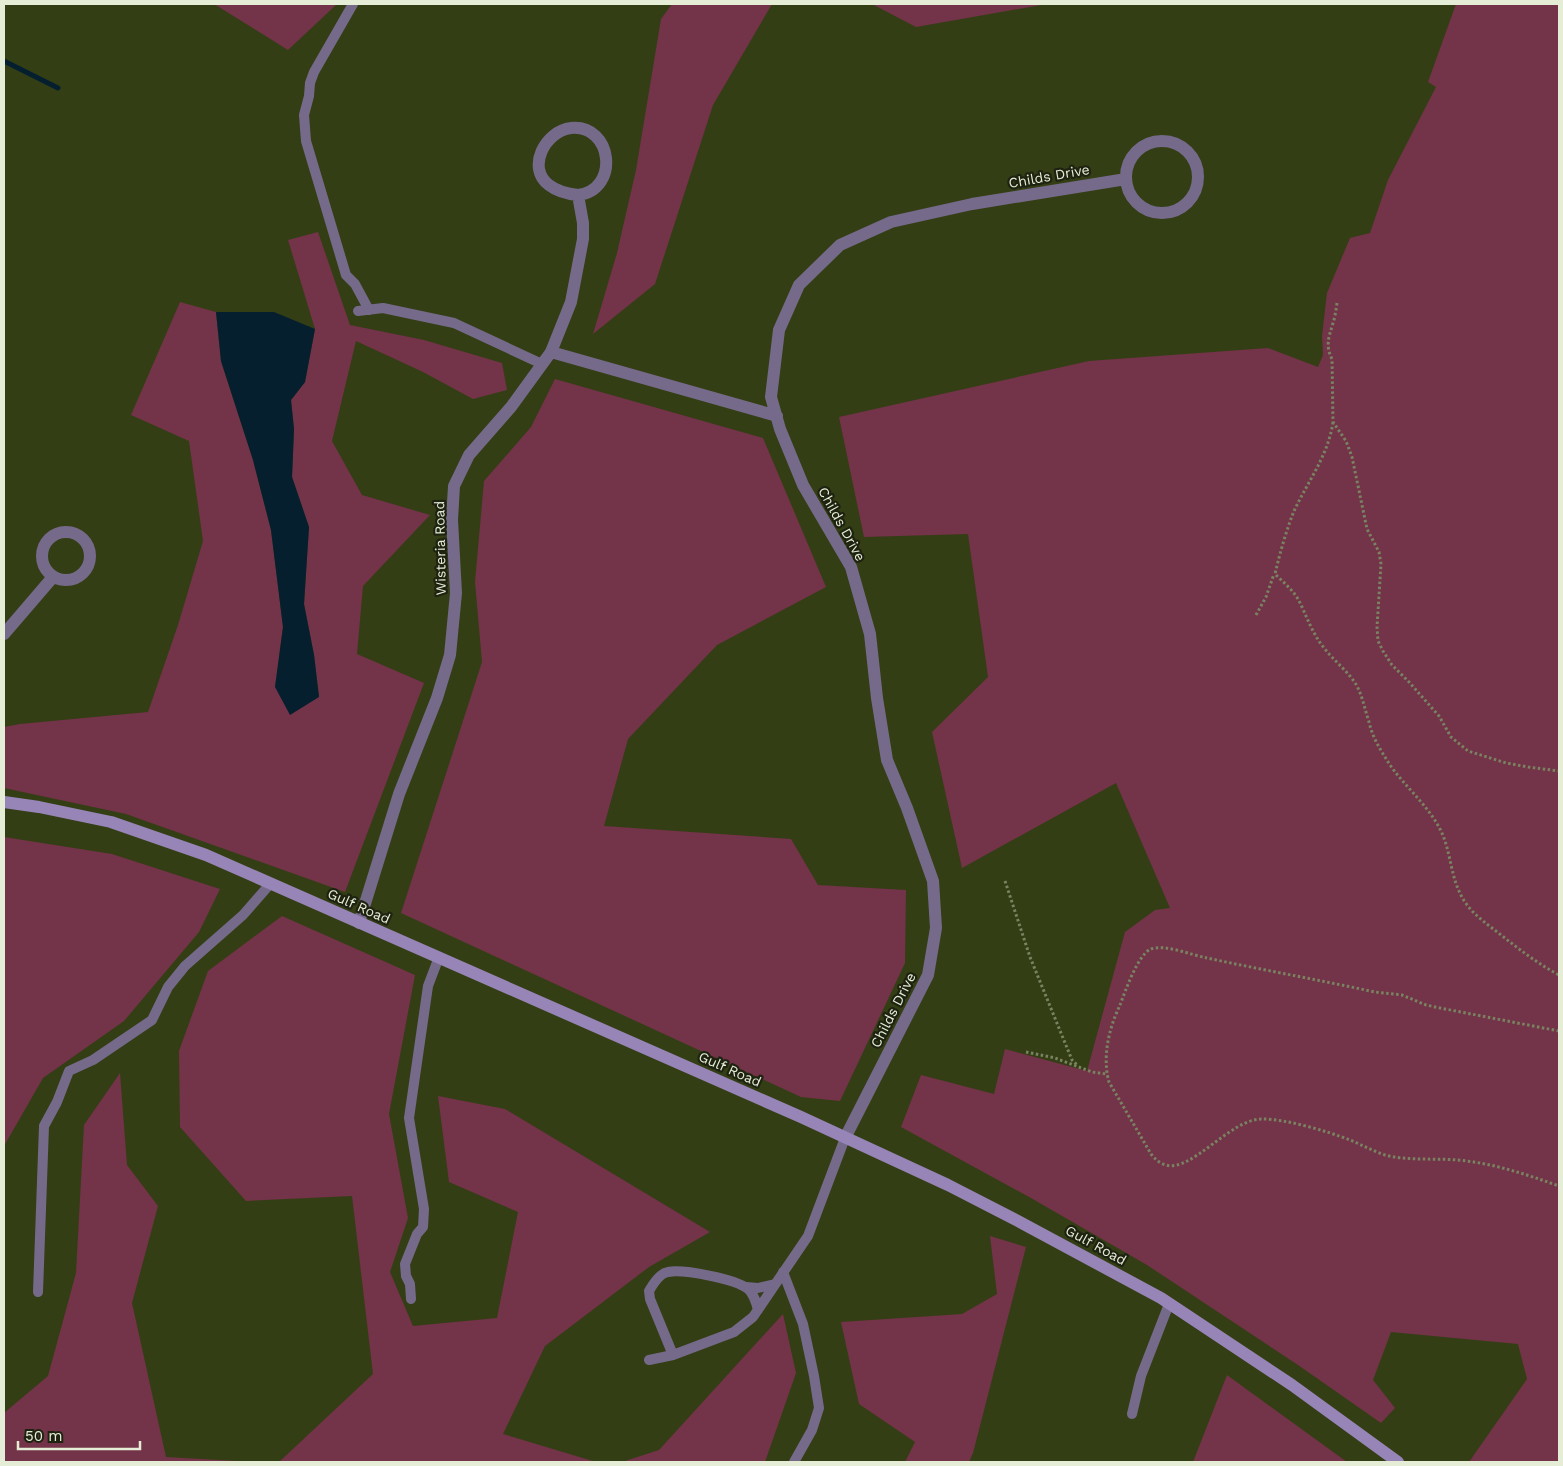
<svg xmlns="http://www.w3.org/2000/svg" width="1563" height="1466" viewBox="0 0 1563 1466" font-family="'Work Sans',sans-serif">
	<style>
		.green { fill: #733348 }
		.water { fill: #051f2f }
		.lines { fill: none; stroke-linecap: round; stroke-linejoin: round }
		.stream { stroke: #051f2f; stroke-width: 5 }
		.path { stroke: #7a8361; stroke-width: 3; stroke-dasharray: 2.5 2.5; stroke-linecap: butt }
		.lane { stroke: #766a8b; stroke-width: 10 }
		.street { stroke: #766a8b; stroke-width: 12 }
		.secondary { stroke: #9785b8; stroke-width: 12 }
		.labels { text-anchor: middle; stroke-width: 4.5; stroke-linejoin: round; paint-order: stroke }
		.street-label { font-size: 14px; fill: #e6edd6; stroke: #1e2311 }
	</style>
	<rect width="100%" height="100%" fill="#343e15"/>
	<path class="green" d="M214,4h123l-49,46z
		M672,4h100l-59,101 -58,179 -62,50 24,-81 19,-83 25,-151z
		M872,4h175l-131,23z
		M1456,4h103v1458h-90l58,-83 -9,-35 -127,-12 -18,48 22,28 -14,15 -83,-58 -151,-100 -116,-67 -130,-71 20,-52 73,19 11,-45 82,22 38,-139 30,-22 15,-2 -54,-125 -154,85 -30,-136 56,-55 -20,-143 -104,3 -25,-120 250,-56 179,-13 50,19 5,-12 -1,-19 5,-43 23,-55 20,-5 18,-53 48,-93 -8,-5z
		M318,232l32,93 74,15 78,23 5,27 -34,9 -50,-27 -67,-31 -24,100 30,54 68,20 -67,71 -6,68 67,29 -79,209 -219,-78 -122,-26v-61l16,-3 128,-12 30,-87 25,-84 -14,-100 -58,-26 49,-113 36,10 5,49 32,99 18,70 12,97 -8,60 44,10 -5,-42 -10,-51 5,-77 -17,-50 2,-48 -3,-29 14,-18 10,-53 -27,-89z
		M555,379l208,59 63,149 -109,58 -89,94 -24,87 187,13 27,46 88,5 -1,73 -65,138 -39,-4 -400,-184 81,-251 -7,-80 9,-101 47,-54z
		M4,837l108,17 108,35 -21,43 -75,89 -81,57 -39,68z
		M282,916l133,59 -26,139 19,104 -18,54 23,54 84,-8 21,-106 -69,-30 -11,-86 67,13 205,123 -61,35 -104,79 -42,88 93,28h-317l94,-88 -21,-178 -106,5 -66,-74 -1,-76 29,-80z
		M120,1073l7,92 31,41 -26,97 34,154 88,5h-250v-49l44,-37 28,-103 8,-148z
		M990,1236l36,11 -53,206 -4,9h-64l10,-20 -56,-38 -18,-82 121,-8 35,-20z
		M783,1314l13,59 -31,89h-143l37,-12z
		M1227,1375l120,87h-154z"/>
	<path class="water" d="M216,312h58l41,17 -10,53 -14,18 3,29 -2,48 17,50 -5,77 10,51 5,42 -29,18 -15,-28 8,-60 -12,-97 -18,-70 -32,-99z"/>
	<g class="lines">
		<path class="stream" d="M4,61l54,27"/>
		<path class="path" d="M1337,303c-1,7 -2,14 -4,20 -4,14 -8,22 -1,36l1,63 13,19 6,16 15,72 12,23 2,12 -4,63 1,14 5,10 9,14 17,17 30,34 12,21 17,14 38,12 22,4 31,4
			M1333,422c-5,34 -25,59 -39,89 -8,20 -14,42 -19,63 8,8 17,15 23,25 9,17 14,35 27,50 10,13 24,23 32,37 6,12 8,24 12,36 3,13 9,24 16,35 15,26 41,45 55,72 10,19 10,42 19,62 9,22 29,33 47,48 17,13 34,26 53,36
			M1256,615l10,-18 8,-23
			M1005,881l25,76 42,103 6,6
			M1559,1031l-119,-23 -14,-3 -24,-10 -27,-3c-56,-12 -112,-22 -168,-34 -16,-3 -41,-14 -56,-9 -13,5 -26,43 -31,56 -11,23 -18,52 -11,77l42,72c4,5 8,9 15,11 25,8 64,-46 96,-46 24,0 65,12 88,21 12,5 23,11 35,15 23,6 48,3 72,5 36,3 68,14 102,26
			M1026,1052l29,6 37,14 14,2"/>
		<path class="lane" d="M353,4l-39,68 -4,11 -1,13 -5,19 2,26 40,134 9,9 14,26
			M358,311l25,-3 71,15 88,41
			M783,1272l20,52 11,52 5,32 -7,22 -18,32
			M746,1287l12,1 17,-4
			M38,1292l6,-166 13,-24 12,-31 24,-11 59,-40 16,-33 17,-21 58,-51 28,-32
			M411,1299l-1,-15 -4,-8 -1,-12 12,-30 6,-7 1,-18 -15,-91 19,-132 11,-29
			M673,1355l-23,-56 -1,-8c4,-7 11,-18 19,-19 15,-3 68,7 80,17 6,5 8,13 10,21
			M649,1360l24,-5 61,-23 19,-15 55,-81 37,-98
			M1132,1414l9,-38 28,-72"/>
		<path class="street" d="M1126 177a36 36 0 1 1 72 0a36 36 0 1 1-72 0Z
			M551,352l226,64
			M42 556a24 24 0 1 1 48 0a24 24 0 1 1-48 0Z
			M4,634l49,-57
			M359,923l40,-129 38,-96 13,-43 6,-62 -4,-73 2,-34 15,-31 42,-48 40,-55 20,-50 12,-63v-16l-5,-28c42,-5 35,-71 -7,-67 -26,3 -45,40 -22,57 9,7 19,9 29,10
			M845,1138l83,-163 8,-47 -3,-47 -26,-73 -20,-48 -10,-62 -7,-64 -19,-67 -48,-82 -23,-56 -9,-32 8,-67 20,-45 41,-40 51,-23 81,-18 154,-25"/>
		<path class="secondary" d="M4,802l35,5 72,15 95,33 595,262 147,68 70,36 143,77 131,87 106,77"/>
	</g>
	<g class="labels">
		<g class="street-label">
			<text transform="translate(1049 176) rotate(-10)" y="5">Childs Drive</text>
			<text transform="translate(842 524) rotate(61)" y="5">Childs Drive</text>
			<text transform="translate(440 548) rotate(-91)" y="5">Wisteria Road</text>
			<text transform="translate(359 906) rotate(24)" y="5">Gulf Road</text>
			<text transform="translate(893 1010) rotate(-63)" y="5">Childs Drive</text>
			<text transform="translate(730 1069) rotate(24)" y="5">Gulf Road</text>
			<text transform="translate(1096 1245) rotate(29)" y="5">Gulf Road</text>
		</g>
	</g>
	<rect width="1563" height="1466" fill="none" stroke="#e6edd6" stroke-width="10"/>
	<path d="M18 1441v8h122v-8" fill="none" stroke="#e6edd6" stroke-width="2.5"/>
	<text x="25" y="1441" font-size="15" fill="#e6edd6" stroke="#1e2311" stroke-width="4" paint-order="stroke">50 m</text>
</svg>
